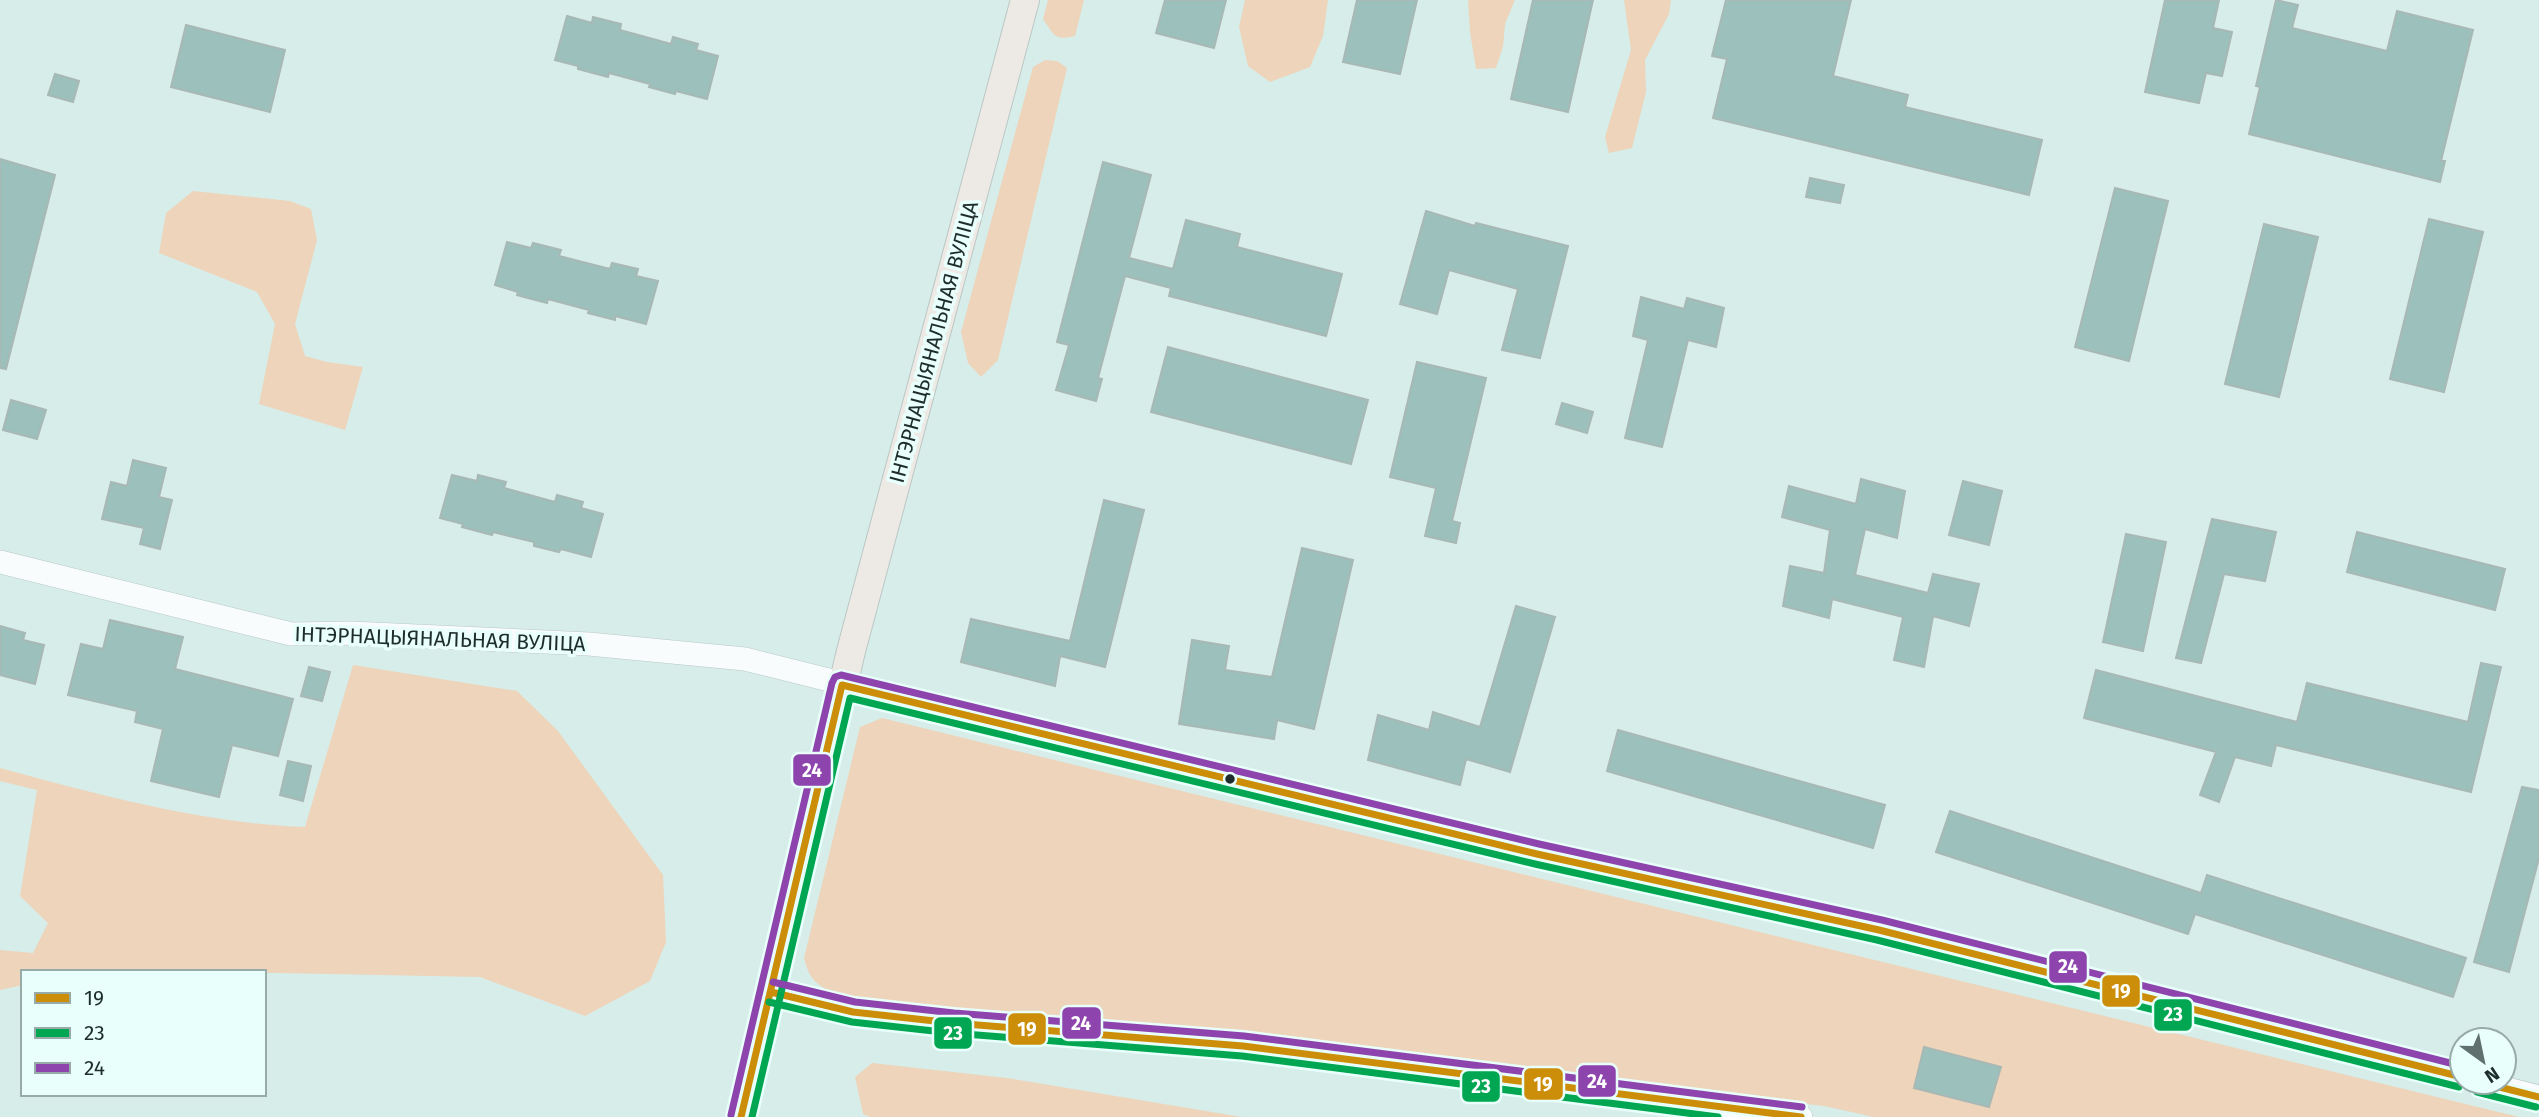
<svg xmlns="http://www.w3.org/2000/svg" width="2539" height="1117" viewBox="0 0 2539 1117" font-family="'Fira Sans',sans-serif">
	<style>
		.green { fill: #edd4ba }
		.building { fill: #9cc0bb; stroke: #a7b8b5; stroke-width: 2 }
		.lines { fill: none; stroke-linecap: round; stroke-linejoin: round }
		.minor-casing { stroke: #b8c9c6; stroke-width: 24 }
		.major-casing { stroke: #bbc7c5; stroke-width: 30 }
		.minor { stroke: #f9fcfc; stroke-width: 23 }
		.major { stroke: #edeae6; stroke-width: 28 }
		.bus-1-casing { stroke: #e8fffb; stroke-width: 12 }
		.bus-2-casing { stroke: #e8fffb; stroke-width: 12 }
		.bus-3-casing { stroke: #e8fffb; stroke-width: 12 }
		.bus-1 { stroke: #cc8e09; stroke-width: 7 }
		.bus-2 { stroke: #00a651; stroke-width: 7 }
		.bus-3 { stroke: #8e44ad; stroke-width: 7 }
		.bus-dot { fill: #1e2d2b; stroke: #e8fffb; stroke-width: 2.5 }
		.labels { text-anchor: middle; stroke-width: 7; stroke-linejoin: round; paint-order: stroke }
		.street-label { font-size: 21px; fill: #1e2d2b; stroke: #e8fffb }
		.line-badge { stroke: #e8fffb; stroke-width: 2.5 }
		.badge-label { font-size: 19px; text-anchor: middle; font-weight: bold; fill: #fff }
	</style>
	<rect width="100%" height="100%" fill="#d7ede9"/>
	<path class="green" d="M1048,0h36l-9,36c-21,5 -21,-1 -32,-17z
		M1245,0h83l-5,36 -13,31 -40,15 -22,-16 -9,-39z
		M1468,0h47l-10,24 -2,23 -7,21 -20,1 -6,-37z
		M1624,0h47l-2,14 -24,46 1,32 -14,56 -23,5 -4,-16 26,-87z
		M1045,60l12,1 10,7 -69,292 -17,17 -13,-14 -7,-31 72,-265z
		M193,191l97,10 21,8 6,31 -22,84 10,32 22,6 36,5 -18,63 -86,-26 16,-80 -18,-32 -98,-39 7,-40z
		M353,665l164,26 41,40 105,144 3,67 -16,39 -65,35 -105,-39 -391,-8 -12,3h-54v13l-23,5v-40l33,3 15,-30 -28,-27 17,-106 -37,-9v-13c99,27 202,55 305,59z
		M882,718l1637,399h-645l-50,-11 -987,-111c-21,-11 -27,-14 -33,-37l56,-231z
		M872,1063l135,15 235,39h-372l-7,-3 -8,-37z"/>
	<path class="building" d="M1165,0h61l-12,48 -58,-15z
		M1357,0h60l-17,74 -57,-12z
		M1533,0h60l-25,112 -57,-13z
		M1726,0h125l-18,76 75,19 -3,12 137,33 -13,55 -316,-77 14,-59 -15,-3z
		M2165,0h54l-6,28 19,4 -10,44 -16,-3 -7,30 -54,-11z
		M2276,0l22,5 -6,23 95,23 10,-40 76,19 -32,131h4l-5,21 -191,-48 11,-47 -4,-1z
		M567,16l25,7 1,-6 28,7 -1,6 51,14 2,-7 25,7 -2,6 22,6 -11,43 -31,-8 -1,3 -26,-7 1,-3 -41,-11 -1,4 -30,-8v-3l-23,-6z
		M186,25l99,25 -15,62 -99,-25z
		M55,74l24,7 -6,21 -25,-7z
		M0,159l55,16 -49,194 -6,-1z
		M1103,162l48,13 -22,83 44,11 13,-49 54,14 -3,13 105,27 -16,62 -157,-40 2,-8 -46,-12 -27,102 4,1 -6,22 -40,-11 13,-45 -12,-3z
		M1810,178l34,7 -4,18 -34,-6z
		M2115,188l53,13 -39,160 -54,-14z
		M1426,211l49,15 1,-3 92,23 -28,112 -38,-8 16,-61 -69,-19 -12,44 -37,-10z
		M2429,219l54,13 -39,160 -54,-13z
		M2264,224l54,13 -39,160 -54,-13z
		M507,242l24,6 2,-5 28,7 -2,6 51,13 2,-6 26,6 -2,7 22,5 -12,43 -31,-8v4l-27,-7 1,-3 -41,-11 -1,4 -30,-8 1,-3 -23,-7z
		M1641,297l43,12 3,-11 37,10 -8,39 -28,-7 -26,107 -37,-9 23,-98 -15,-4z
		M1168,347l200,53 -17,64 -200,-52z
		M1417,362l69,16 -34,143 8,2 -4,20 -31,-7 11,-48 -46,-11z
		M11,400l35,10 -9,29 -34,-9z
		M1562,403l31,9 -6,21 -31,-9z
		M133,460l33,8 -7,29 13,3 -12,49 -20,-5 4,-16 -42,-9 9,-37 16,4z
		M452,475l25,6 1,-6 28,7 -2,6 51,14 2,-7 26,7 -2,6 22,6 -12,43 -30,-8 -2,3 -25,-6v-4l-41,-10 -1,3 -30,-8 1,-3 -23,-6z
		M1861,479l44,12 -8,47 -32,-9 -10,46 73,18 5,-19 46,10 -10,42 -36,-10 -9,51 -30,-7 9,-43 -71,-18 -3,19 -46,-12 7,-40 34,7 6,-43 -48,-13 7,-31 67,18z
		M1963,481l39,10 -13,54 -40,-10z
		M1104,500l40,10 -39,157 -45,-11 -5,30 -94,-24 10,-43 99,22z
		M2212,519l64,13 -11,49 -41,-7 -23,89 -25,-5z
		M2357,532l148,37 -10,41 -148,-38z
		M2126,534l40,8 -23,109 -40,-9z
		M1302,548l51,12 -39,169 -37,-9 -3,19 -95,-15 13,-84 37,6 -4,24 47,7z
		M1516,606l39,11 -45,155 -44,-13 -6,26 -92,-25 10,-45 51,15 4,-18 47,15z
		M110,620l73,17 -8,32 118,30 -15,57 -46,-11 -13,52 -68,-16 12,-52 -28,-7 2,-11 -69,-16 13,-51 22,5z
		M0,626l25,7 -2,7 21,5 -9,39 -35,-9z
		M2481,663l20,4 -30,125 -195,-47 -5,21 -36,-9 -16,45 -19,-7 16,-43 -132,-34 12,-48 201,52 10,-39 161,39z
		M309,667l21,5 -8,29 -21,-5z
		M1618,730l267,75 -12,43 -266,-77z
		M288,761l23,5 -8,35 -23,-6z
		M2522,787l17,3v68l-30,114 -35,-10z
		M1950,811l251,82 6,-18 259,83 -13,39 -258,-83 -7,20 -252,-82z
		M1924,1047l77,20 -12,40 -75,-19z"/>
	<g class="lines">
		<g class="minor-casing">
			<path id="minor" d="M0,562l291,72 60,-1 238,11 156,15 528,132 264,63 342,76 583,147
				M771,992l82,20 100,11 95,6 195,17 558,71
				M2480,1082l59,15"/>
		</g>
		<g class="major-casing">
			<path id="major" d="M741,1117l110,-466 174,-651"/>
		</g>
		<use href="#minor" class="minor"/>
		<use href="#major" class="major"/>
		<g class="bus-1-casing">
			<path id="bus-1" d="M771,992l82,20 100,11 290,23 558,71
				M2480,1082l59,15
				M741,1117l101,-432 695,169 342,76 583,147"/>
		</g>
		<g class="bus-2-casing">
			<path id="bus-2" d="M769,1002l83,20 100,11 290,23 476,61
				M2477,1092l59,15
				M752,1117l98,-419 685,166 342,76 582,147"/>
		</g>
		<g class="bus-3-casing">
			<path id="bus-3" d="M773,982l82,20 99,11 290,23 558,71
				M731,1115l101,-432 3,-6 6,-2 698,169 343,76 580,146"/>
		</g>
		<use href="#bus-1" class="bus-1"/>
		<use href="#bus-2" class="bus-2"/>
		<use href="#bus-3" class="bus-3"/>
	</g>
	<circle class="bus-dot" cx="1230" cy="779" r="6"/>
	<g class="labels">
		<g class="street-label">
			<text transform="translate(934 342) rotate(-75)" y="7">ІНТЭРНАЦЫЯНАЛЬНАЯ ВУЛІЦА</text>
			<text transform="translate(440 639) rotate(2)" y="7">ІНТЭРНАЦЫЯНАЛЬНАЯ ВУЛІЦА</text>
		</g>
	</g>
	<g class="line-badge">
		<rect x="792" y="753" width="40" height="34" rx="7" fill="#8e44ad"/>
		<rect x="2048" y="950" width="40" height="34" rx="7" fill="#8e44ad"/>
		<rect x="2101" y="974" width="40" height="34" rx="7" fill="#cc8e09"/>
		<rect x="2153" y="998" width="40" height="34" rx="7" fill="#00a651"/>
		<rect x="1061" y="1006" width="41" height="34" rx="7" fill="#8e44ad"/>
		<rect x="1007" y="1012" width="40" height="34" rx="7" fill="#cc8e09"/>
		<rect x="933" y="1016" width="40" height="34" rx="7" fill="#00a651"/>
		<rect x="1577" y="1064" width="40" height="34" rx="7" fill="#8e44ad"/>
		<rect x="1523" y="1067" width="41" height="34" rx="7" fill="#cc8e09"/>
		<rect x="1461" y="1070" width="40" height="33" rx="7" fill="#00a651"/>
	</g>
	<g class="badge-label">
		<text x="812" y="777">24</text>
		<text x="2068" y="973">24</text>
		<text x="2121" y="998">19</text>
		<text x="2173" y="1021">23</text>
		<text x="1081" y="1030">24</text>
		<text x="1027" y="1036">19</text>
		<text x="953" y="1040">23</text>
		<text x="1597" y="1088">24</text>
		<text x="1543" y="1091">19</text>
		<text x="1481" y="1093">23</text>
	</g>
	<rect x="21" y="970" width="245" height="126" fill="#e8fffb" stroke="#97aba8" stroke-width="2"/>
	<rect x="35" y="993" width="35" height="10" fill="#cc8e09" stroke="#97aba8" stroke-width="2"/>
	<text x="84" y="1005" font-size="21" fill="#1e2d2b">19</text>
	<rect x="35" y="1028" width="35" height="10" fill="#00a651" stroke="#97aba8" stroke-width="2"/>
	<text x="84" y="1040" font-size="21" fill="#1e2d2b">23</text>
	<rect x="35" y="1063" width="35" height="10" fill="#8e44ad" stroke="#97aba8" stroke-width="2"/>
	<text x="84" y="1075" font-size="21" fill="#1e2d2b">24</text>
	<g transform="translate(2483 1061) rotate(147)"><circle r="33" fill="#e8fffb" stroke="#97aba8" stroke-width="2"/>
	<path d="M0-5L12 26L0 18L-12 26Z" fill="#5f706e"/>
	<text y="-10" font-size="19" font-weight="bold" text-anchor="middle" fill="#1e2d2b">N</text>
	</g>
</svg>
